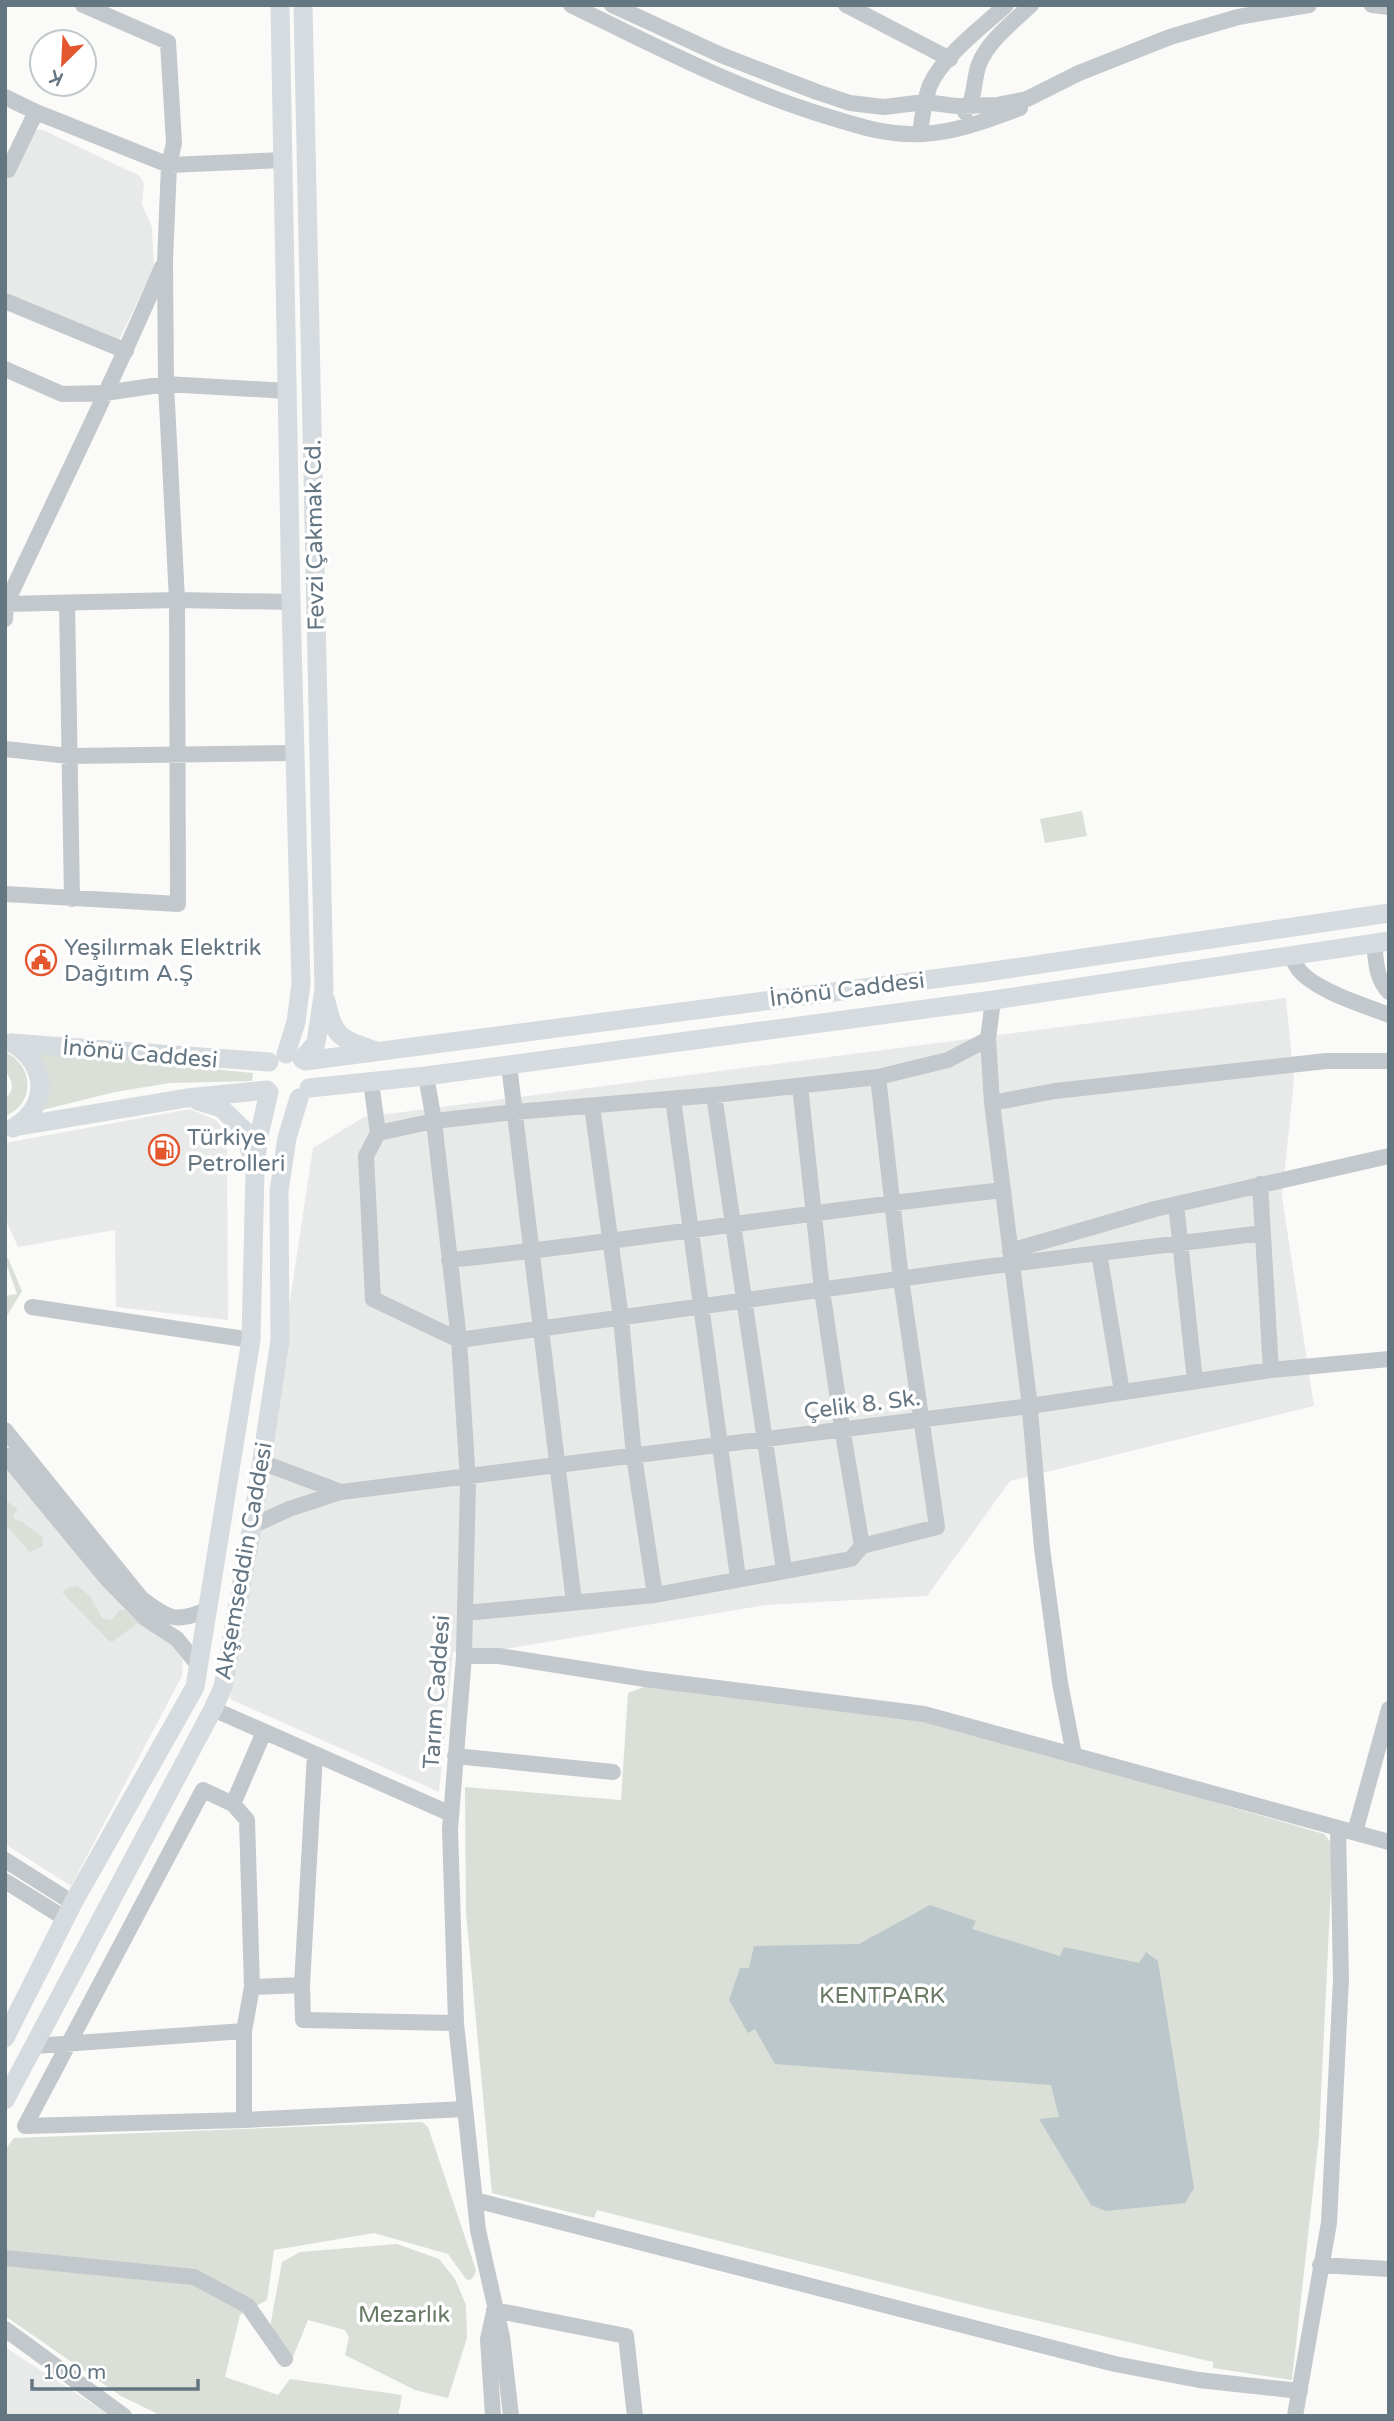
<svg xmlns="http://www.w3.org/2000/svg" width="1394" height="2421" viewBox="0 0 1394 2421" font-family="'Varela Round',sans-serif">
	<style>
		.built { fill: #e8e9e9 }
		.green { fill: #dadfd7 }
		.water { fill: #bbc7cb }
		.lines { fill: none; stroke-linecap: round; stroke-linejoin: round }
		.minor { stroke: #c3c8cc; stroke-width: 16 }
		.major { stroke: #d6dbdf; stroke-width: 19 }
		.labels { text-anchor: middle; stroke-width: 7; stroke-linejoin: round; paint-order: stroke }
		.street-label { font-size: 23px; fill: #657683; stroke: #fff }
		.poi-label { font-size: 23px; fill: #657683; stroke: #fff; text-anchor: start }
		.park-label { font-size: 23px; fill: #687a64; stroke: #fff }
	</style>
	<rect width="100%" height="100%" fill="#fafaf8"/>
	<path class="built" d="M36,130h7l97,46 4,8 -2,20 10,23 2,41 -35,72 -114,-47v-113z
		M1286,998l8,81 -12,118 32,209 -304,75 -83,115 -161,9 -279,47h-34l-14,140 -209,-93 83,-551 51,-31z
		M190,1109l26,11 11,15 1,185 -112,-13 -1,-77 -97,17 -13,-29v-75z
		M5,1464l172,183 6,11 -1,18 -111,210 -66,-42z
		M5,2347l106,69h-106z"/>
	<path class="green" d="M1082,811l5,25 -42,7 -5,-24z
		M5,1052c29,13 31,52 0,64v-17c11,-11 7,-17 1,-28 -2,-5 -1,-13 -1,-19z
		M37,1052l216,21 -1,8 -82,2 -55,9 -77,19z
		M8,1258l14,33 -17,28v-23l12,-2 -12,-34z
		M5,1500l13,9 -5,6 2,5 6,1 21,16 1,9 -13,6 -25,-28z
		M77,1586l13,10 12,22 9,2 9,-10h5l13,13 -26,19 -4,-2 -46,-48 7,-5z
		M652,1684l286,38 386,112 9,11 -14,291 -27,244 -79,-12v-6l-229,-54 -387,-98 -3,8 -102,-25 -26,-280 -1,-126 156,13 7,-107z
		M422,2122l6,5 48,143 -2,6 -4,4 -4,-1 -18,-25 -74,-21 -100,17 -7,50 -27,15 -15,62 53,18 12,-16 112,16 -4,21h-236l-41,-20 -116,-80v-166l9,-12z
		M397,2244l42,15 16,20 11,26 1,33 -19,60 -33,-8 -70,-35 4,-18 -4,-7 -37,-10 -15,37 -23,-30 12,-65 18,-10z"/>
	<path class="water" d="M930,1905l46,16 -4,8 88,27 4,-9 75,16 7,-11 12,9 36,227 -9,15 -79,8 -15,-6 -52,-86 20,-2 -8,-32 -276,-21 -20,-35 -7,4 -19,-33 11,-32h9l5,-22 105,-2z"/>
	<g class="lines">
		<path class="minor" d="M571,5c84,41 168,85 258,112 33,10 59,19 94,17 34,-2 64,-14 97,-26
			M612,5l109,50 96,37 33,11 34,4 41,-5 31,4 41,-1 30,-6 52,-26 91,-36 68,-20 71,-12
			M846,5l104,54
			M1372,5l17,2
			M5,97l31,15 133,53 115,-5
			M965,112c11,-15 8,-32 14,-48 9,-23 34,-42 52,-59
			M920,134c2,-17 4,-33 10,-49 13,-29 52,-58 76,-80
			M5,168l3,2 28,-58
			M5,301l121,50
			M5,369l57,25 43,-1 61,-9 122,7
			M5,604l172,-4 114,2
			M67,604l5,295
			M5,619l1,-15c52,-112 108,-223 156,-337
			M5,749l64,7 225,-3
			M5,894l173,10 -1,-304 -11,-216 -1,-123 4,-96 5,-22 -6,-101 -85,-37
			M1374,943c2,18 2,36 15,49
			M1291,955c2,5 5,11 8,15 17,21 65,35 90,45
			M993,1000l-5,39 4,64 37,296 13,149 18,135 14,72
			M988,1039l-40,21 -70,17 -164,18 -199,17 -81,9 -56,12 -12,23 7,143 86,41 526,-73 278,-34
			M509,1065l65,537
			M426,1076l8,45 25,219 9,141 -4,175 -14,173 6,194 22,207 24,107 9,79
			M371,1082l7,51
			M800,1086l22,204 20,137 20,119
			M714,1095l70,475
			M673,1099l65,479
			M992,1103l63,-12 271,-30h63
			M592,1106l29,212 13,138 21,139
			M1260,1184l11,186
			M1176,1204l19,177
			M1010,1251l145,-42 234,-53
			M1099,1253l23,139
			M449,1260c185,-19 369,-50 554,-70
			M32,1307l219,33
			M5,1430l136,168c28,22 35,25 68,11
			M5,1455l102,124 38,39 32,21 22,27
			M261,1462l80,30
			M252,1526l37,-17 52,-17 689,-86 241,-36 118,-11
			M465,1613l190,-18 196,-36 11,-13 75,-19 -36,-248 -23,-202
			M464,1656h35l146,23 279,35 465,128
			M213,1709l238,105
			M315,1754l-13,231 1,35 153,3
			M455,1756l158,16
			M233,1804l31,-72
			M1355,1832l34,-123
			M5,1860l68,43
			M5,1881l61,38
			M252,1987l50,-2
			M35,2046l209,-15
			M244,2120v-89l8,-44 -5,-167 -14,-16 -30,-14 -178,336 219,-6 220,-11
			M475,2200l640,164 84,16 101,11
			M5,2258l189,19 54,29 37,53
			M1320,2265l69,4
			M494,2310l132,26 9,80
			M5,2329l119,87
			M493,2416l-5,-77 6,-27
			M1295,2416l34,-193 12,-244 -3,-151"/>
		<path class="major" d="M280,5l11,597 10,382 -5,38 -10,32
			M326,1001c8,36 13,37 47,49
			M11,1043l258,19
			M12,1043c36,22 38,63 1,85
			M302,1059l14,-16 8,-54 -21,-984
			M305,1061l682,-89 402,-59
			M309,1088l117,-12 567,-76 396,-59
			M198,1101l23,7 23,22 8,28
			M14,1127l173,-29 80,-8
			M5,2038l68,-135 122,-216 56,-347 4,-169 3,-31 11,-48
			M5,2100l208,-391 10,-22 29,-161 28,-186 -1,-149 8,-53 12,-40"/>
	</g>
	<defs>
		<g id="civic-ring" transform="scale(1.575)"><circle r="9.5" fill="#fff" stroke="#e4572e" stroke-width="1.5"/><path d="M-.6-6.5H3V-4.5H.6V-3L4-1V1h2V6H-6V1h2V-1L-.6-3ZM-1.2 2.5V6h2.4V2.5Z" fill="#e4572e"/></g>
		<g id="fuel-ring" transform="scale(1.575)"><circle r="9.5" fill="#fff" stroke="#e4572e" stroke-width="1.5"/><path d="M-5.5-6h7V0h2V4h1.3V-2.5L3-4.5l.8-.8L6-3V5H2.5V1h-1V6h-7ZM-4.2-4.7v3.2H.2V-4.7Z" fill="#e4572e"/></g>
	</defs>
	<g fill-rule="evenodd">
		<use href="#civic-ring" x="41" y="960"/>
		<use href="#fuel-ring" x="164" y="1150"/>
	</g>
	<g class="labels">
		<g class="street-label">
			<text transform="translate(314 535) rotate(-91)" y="8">Fevzi Çakmak Cd.</text>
			<text transform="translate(847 989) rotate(-7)" y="8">İnönü Caddesi</text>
			<text transform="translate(140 1053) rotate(5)" y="8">İnönü Caddesi</text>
			<text transform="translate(862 1404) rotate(-7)" y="8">Çelik 8. Sk.</text>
			<text transform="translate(243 1561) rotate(-80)" y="8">Akşemseddin Caddesi</text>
			<text transform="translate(436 1692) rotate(-86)" y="8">Tarım Caddesi</text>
		</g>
		<g class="poi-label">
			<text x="64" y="955">Yeşilırmak Elektrik<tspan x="64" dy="26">Dağıtım A.Ş</tspan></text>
			<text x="187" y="1145">Türkiye<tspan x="187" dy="26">Petrolleri</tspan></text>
		</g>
		<g class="park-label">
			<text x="882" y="2003">KENTPARK</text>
			<text x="404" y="2322">Mezarlık</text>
		</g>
	</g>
	<rect width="1394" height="2421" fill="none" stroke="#657683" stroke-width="14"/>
	<g transform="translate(63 63) rotate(204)"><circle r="33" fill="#ffffff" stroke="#c1c8cd" stroke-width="2"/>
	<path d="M0-5L12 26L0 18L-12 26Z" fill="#e4572e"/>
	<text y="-10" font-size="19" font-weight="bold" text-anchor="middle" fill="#657683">K</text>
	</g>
	<path d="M32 2379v10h166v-10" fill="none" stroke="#657683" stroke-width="3.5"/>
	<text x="42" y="2379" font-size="21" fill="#657683" stroke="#ffffff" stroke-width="5" paint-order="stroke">100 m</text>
</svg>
